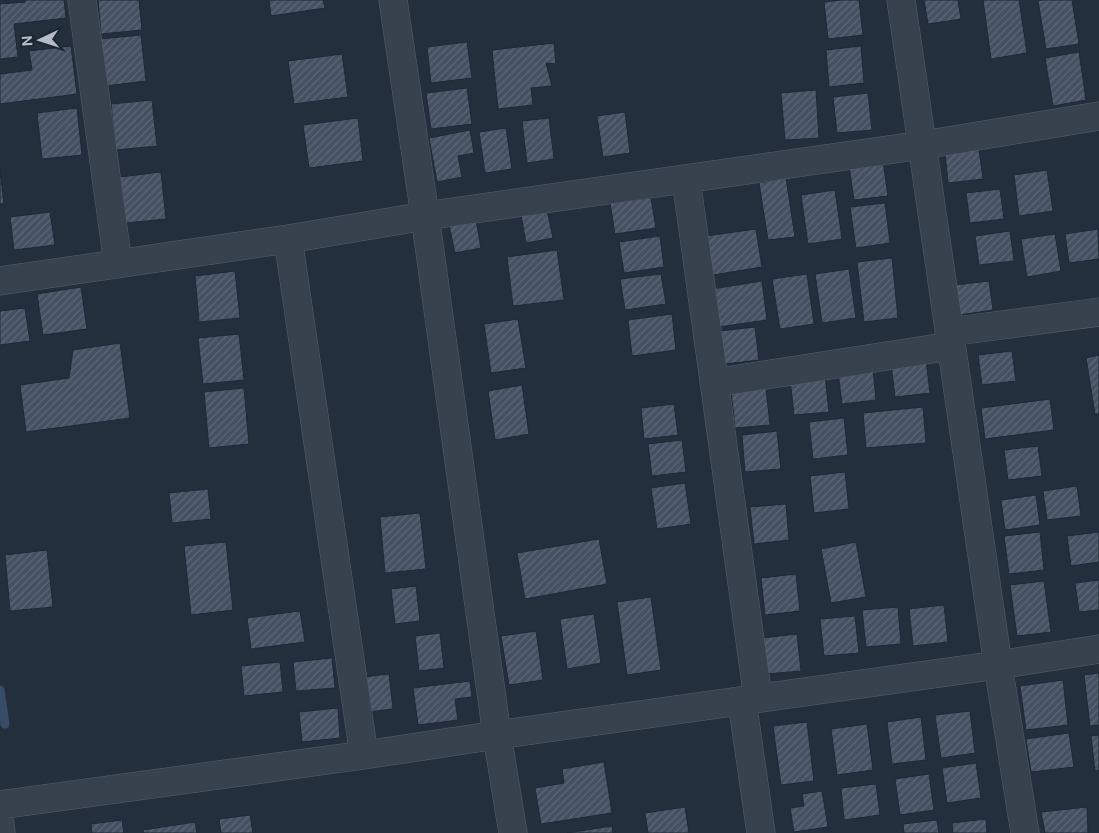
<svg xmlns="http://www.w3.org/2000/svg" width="1099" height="833" viewBox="0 0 1099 833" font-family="'Public Sans',sans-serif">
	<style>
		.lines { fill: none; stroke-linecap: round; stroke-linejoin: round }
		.stream { stroke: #394c67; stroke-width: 9 }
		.building { fill: url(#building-hatch); stroke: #1f2835 }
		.minor-casing { stroke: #565f6c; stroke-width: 29 }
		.minor { stroke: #38414e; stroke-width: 28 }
	</style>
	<defs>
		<pattern id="building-hatch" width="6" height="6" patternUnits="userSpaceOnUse" patternTransform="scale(1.25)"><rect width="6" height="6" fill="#455162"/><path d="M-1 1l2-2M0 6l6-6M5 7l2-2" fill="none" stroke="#5d6877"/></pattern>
	</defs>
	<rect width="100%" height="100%" fill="#242f3e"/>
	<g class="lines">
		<path class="stream" d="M0,690l5,34"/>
	</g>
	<path class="building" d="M25,0h39l2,18 -52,6 4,33 -18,2v-55l25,-2z
		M98,0h41l3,30 -41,4z
		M269,0h54l2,8 -54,8z
		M842,0h17l4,35 -35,4 -4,-37z
		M924,0h34l3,19 -33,5z
		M983,0h36l8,53 -36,6z
		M1042,0h30l7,44 -33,5 -8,-48z
		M141,35l5,46 -41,5 -5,-47z
		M467,42l5,36 -41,5 -4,-36z
		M554,43l2,21 -10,-1 6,23 -21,2 2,17 -35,4 -6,-59z
		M71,46l6,48 -77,10v-30l32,-4 -3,-19z
		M861,46l3,37 -35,4 -3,-37z
		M1079,52l7,48 -33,6 -8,-48z
		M342,54l6,43 -54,7 -6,-43z
		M467,88l5,36 -41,5 -5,-36z
		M816,90l3,48 -34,2 -4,-47z
		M868,93l4,37 -35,3 -4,-36z
		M152,100l5,46 -41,4 -5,-46z
		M77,108l5,47 -40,4 -5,-46z
		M625,112l5,41 -27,4 -6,-41z
		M358,118l5,43 -54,7 -6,-43z
		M549,118l5,41 -27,4 -5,-42z
		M506,128l6,41 -27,4 -6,-41z
		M470,130l4,23 -16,3 4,21 -25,5 -8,-44z
		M979,149l4,30 -35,4 -3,-30z
		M883,161l5,35 -34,4 -5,-34z
		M0,169l4,35h-4z
		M1047,170l6,41 -34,5 -5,-41z
		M161,172l5,47 -40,4 -6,-46z
		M786,178l9,59 -27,3 -9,-57z
		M1000,189l4,30 -34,4 -4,-30z
		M835,190l7,49 -34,5 -7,-49z
		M651,198l5,30 -41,6 -5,-31z
		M885,203l5,40 -34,5 -6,-41z
		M547,210l6,28 -27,5 -5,-28z
		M50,212l5,33 -41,5 -4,-33z
		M476,220l5,28 -26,5 -6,-28z
		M756,229l6,38 -49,8 -7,-39z
		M1098,229l1,30 -30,4 -4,-29z
		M1010,231l4,30 -35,4 -4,-29z
		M1055,234l6,37 -34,6 -6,-38z
		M660,236l4,31 -40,6 -5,-31z
		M557,250l7,50 -51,6 -6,-49z
		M892,258l6,60 -34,4 -7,-60z
		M849,269l7,49 -34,5 -7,-49z
		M235,271l5,47 -41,4 -4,-46z
		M661,274l5,30 -41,6 -5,-31z
		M807,274l7,50 -34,5 -8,-50z
		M762,281l5,39 -49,7 -6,-38z
		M989,281l4,29 -34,5 -4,-30z
		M81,287l6,42 -44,6 -6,-41z
		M25,308l5,33 -30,4v-34z
		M672,314l4,36 -44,6 -4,-36z
		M518,319l8,49 -35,5 -7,-49z
		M755,327l4,33 -35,4 -4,-33z
		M239,334l5,46 -41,4 -5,-46z
		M120,343l10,75 -104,14 -6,-47 49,-7 4,-28z
		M1012,351l4,30 -34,4 -4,-30z
		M1099,355v59h-4l-9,-56z
		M926,360l4,33 -35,4 -4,-33z
		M873,368l3,32 -34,4 -4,-32z
		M825,375l4,37 -35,3 -4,-36z
		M522,385l7,49 -34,6 -7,-49z
		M244,388l5,56 -40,4 -5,-56z
		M766,388l4,37 -35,3 -4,-37z
		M1050,399l4,31 -69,9 -4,-31z
		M674,404l4,31 -34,4 -3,-31z
		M923,407l3,36 -60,5 -3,-35z
		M844,418l4,37 -35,4 -4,-37z
		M777,431l4,38 -36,3 -3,-37z
		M682,440l4,32 -34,4 -4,-32z
		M1038,446l4,30 -34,4 -4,-30z
		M845,472l4,37 -35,4 -4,-37z
		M685,483l6,41 -34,5 -6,-41z
		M1077,486l4,30 -34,4 -4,-29z
		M208,489l3,30 -39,4 -3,-30z
		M1036,495l4,30 -35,5 -4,-30z
		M786,504l3,36 -35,4 -4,-37z
		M420,513l6,56 -41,4 -5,-56z
		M1040,532l4,38 -35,4 -5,-38z
		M1099,532v30l-28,4 -4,-30z
		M599,539l8,45 -82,15 -8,-46z
		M226,542l7,68 -42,5 -7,-69z
		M856,542l10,55 -35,6 -10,-54z
		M47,550l6,57 -43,4 -5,-56z
		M796,574l4,37 -35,4 -4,-37z
		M1099,580v30l-20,2 -4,-29z
		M1044,581l7,51 -34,4 -7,-51z
		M416,586l4,35 -25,3 -4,-35z
		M651,597l10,73 -34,5 -10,-73z
		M944,605l4,37 -35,4 -4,-37z
		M898,607l3,37 -35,3 -4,-37z
		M300,611l5,31 -54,7 -4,-31z
		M594,614l7,49 -34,6 -7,-50z
		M855,616l4,37 -35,3 -4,-37z
		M536,631l7,49 -34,5 -8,-49z
		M440,633l4,35 -25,3 -4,-35z
		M797,634l4,37 -36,3 -3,-36z
		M332,658l3,30 -39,3 -3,-29z
		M280,662l3,30 -39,4 -3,-30z
		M1099,673v52l-9,1 -6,-51z
		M389,674l4,35 -25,3 -4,-35z
		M1063,680l5,45 -42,5 -6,-44z
		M470,681l2,16 -17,2 3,21 -40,5 -5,-37z
		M338,708l2,30 -38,4 -3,-30z
		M970,711l5,42 -34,5 -6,-43z
		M921,717l5,43 -34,4 -5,-42z
		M807,722l7,59 -33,4 -8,-59z
		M867,724l6,46 -36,5 -6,-46z
		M1069,733l5,34 -43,5 -5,-33z
		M1099,735v35l-4,1 -4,-35z
		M604,762l8,51 -71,11 -6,-36 29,-5 -2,-14z
		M976,763l5,35 -34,5 -5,-35z
		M929,774l5,36 -34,5 -5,-36z
		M876,784l4,31 -36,5 -3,-32z
		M822,791l6,36 -34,5 -4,-24 14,-2 -2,-12z
		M685,807l4,26h-41l-3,-20z
		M1087,807l1,26h-43l-4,-21z
		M250,815l3,18h-32l-2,-14z
		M986,819l1,14h-34l-1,-10z
		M122,820l2,13h-32l-1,-9z
		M937,820l2,13h-35l-1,-9z
		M195,822l2,11h-53l-1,-3z
		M612,826l1,7h-46z"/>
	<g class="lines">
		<g class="minor-casing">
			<path id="minor" d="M82,0l36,264
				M393,0l32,216 72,519 16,98
				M901,0l97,665 27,168
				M686,179l72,519
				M288,239l76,516
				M0,281l288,-42 137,-23 498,-71 176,-29
				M949,332l150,-20
				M714,383l237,-37
				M742,701l19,132
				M0,805l364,-50 133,-20 501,-70 101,-16
				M0,824l1,9"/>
		</g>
		<use href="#minor" class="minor"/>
	</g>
	<g transform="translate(40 40) rotate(266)" stroke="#1d2633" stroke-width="4" paint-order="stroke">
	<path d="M0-4L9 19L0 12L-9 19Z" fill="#b4bcc9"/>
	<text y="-8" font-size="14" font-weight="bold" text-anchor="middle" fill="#b4bcc9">N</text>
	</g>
</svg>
